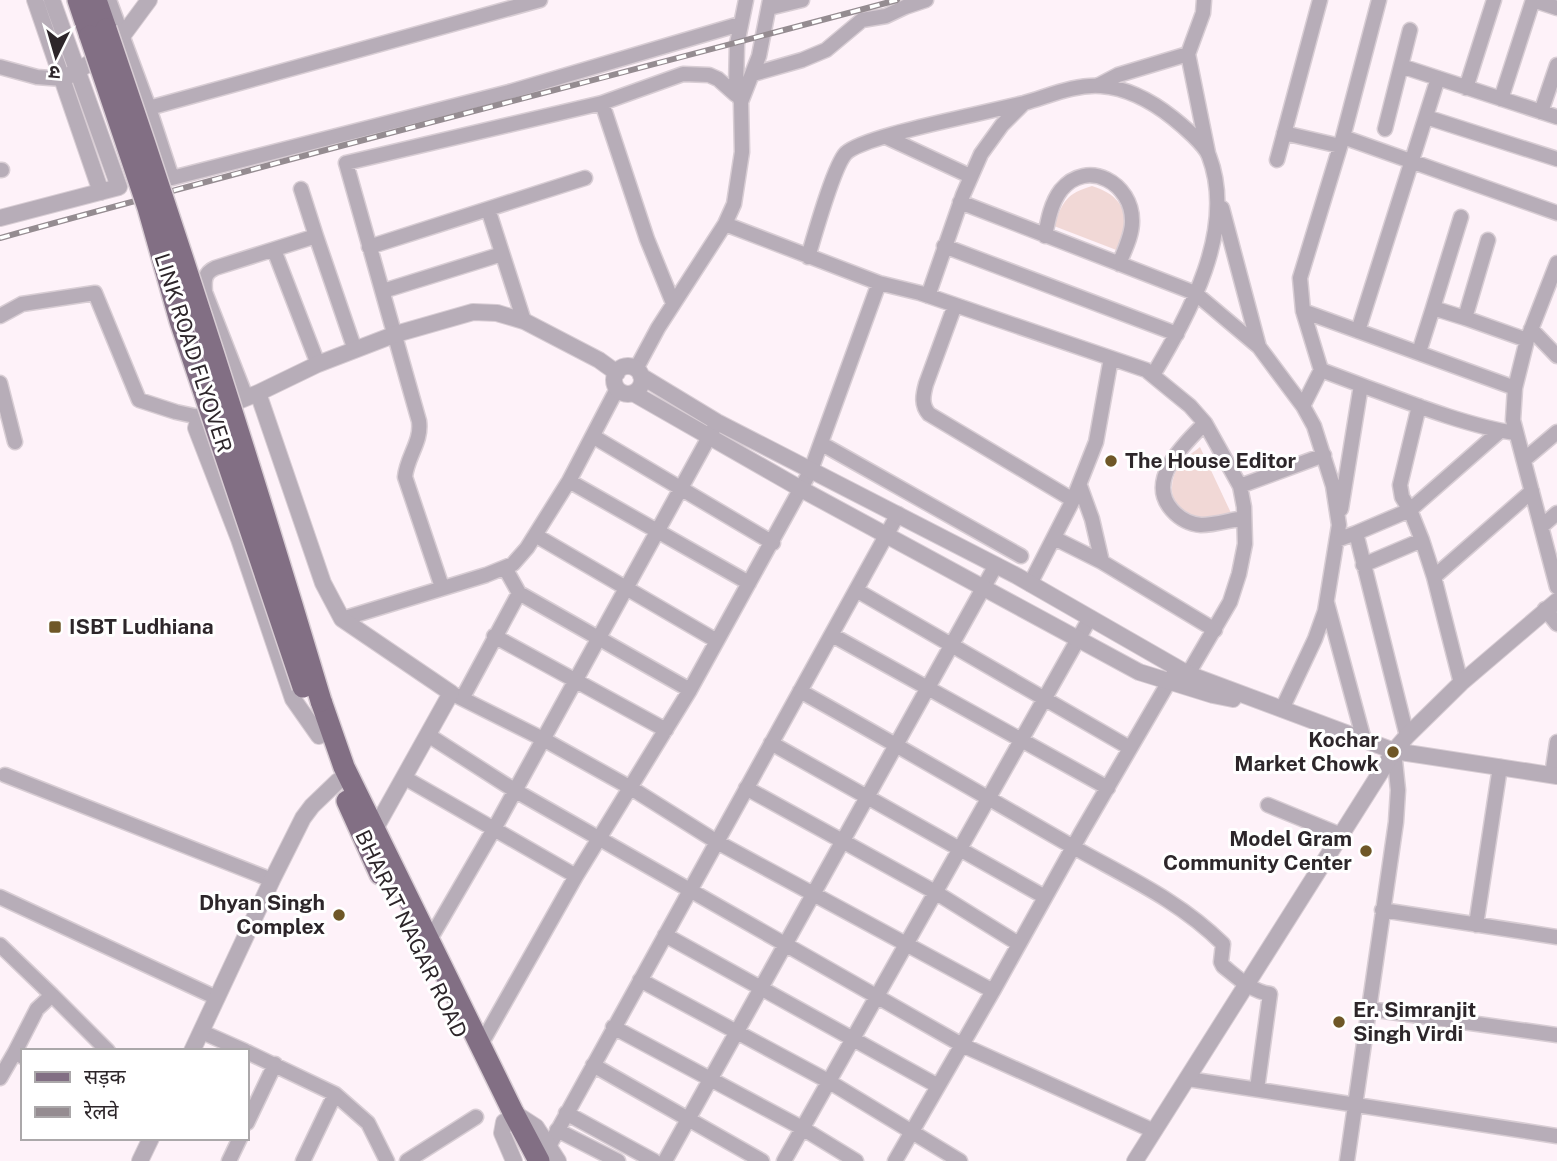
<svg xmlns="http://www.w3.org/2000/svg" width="1557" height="1161" viewBox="0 0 1557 1161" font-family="'Public Sans','Noto Sans Devanagari',sans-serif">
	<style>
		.green { fill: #f1d8d6 }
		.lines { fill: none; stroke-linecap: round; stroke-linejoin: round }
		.minor-casing { stroke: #d8cdd4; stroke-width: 17 }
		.tertiary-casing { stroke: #d8cdd4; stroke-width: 18 }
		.primary-casing { stroke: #d8cdd4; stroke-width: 24 }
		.minor { stroke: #b7adb8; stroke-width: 14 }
		.tertiary { stroke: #b7adb8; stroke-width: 16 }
		.primary { stroke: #826f84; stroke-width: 21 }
		.rail-casing { stroke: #958c91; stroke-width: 6 }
		.rail { stroke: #fff; stroke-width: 3.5; stroke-dasharray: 10; stroke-linecap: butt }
		.primary-bridge-casing { stroke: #d8cdd4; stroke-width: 24; stroke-linecap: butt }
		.primary-bridge { stroke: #826f84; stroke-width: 21 }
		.poi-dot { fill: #6f5727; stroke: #fff; stroke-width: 2.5 }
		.labels { text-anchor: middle; stroke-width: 6; stroke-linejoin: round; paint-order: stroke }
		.street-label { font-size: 21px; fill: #2d262a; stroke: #fff }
		.poi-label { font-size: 21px; font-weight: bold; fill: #2d262a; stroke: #fff; text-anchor: start }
	</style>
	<rect width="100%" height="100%" fill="#fef2f9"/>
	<path class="green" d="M1092,186c35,11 38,32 27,65l-65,-25c9,-25 12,-32 38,-40z
		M1200,447l31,66c-6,3 -14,8 -21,9 -33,2 -48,-30 -31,-57 5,-7 15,-13 21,-18z"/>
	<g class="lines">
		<g class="minor-casing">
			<path id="minor" d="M109,0l40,108 391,-108
				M1204,0l-1,13 -15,41 20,99
				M1533,0l24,8
				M769,8l33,-8
				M1401,66l156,51
				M0,67l37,10 26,2
				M753,74l49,-14 24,-10 36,-30 24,-4 19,-9 21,-7
				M1099,85l19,-10 70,-21
				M1466,88l28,-88
				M1501,99l32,-99
				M741,102l18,-46 11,-56
				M602,103l45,136 26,64
				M149,108l23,70 337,-86 231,-68
				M1541,112l16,-47
				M1426,117l131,42
				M1385,129l25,-99
				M1284,133l56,13
				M886,137l84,39
				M1343,137l36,-137
				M1277,160l43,-160
				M0,170h2
				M960,202l235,91 64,54 44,59 11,20 19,60 6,39 -14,86 -10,28 -33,70
				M1222,208l37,139
				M488,209l36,112
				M1461,217l-28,91 32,10
				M725,224l154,59 41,10 226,77 44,36 15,17 35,63 4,21 1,37 -6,30 -9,28 -42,72
				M316,236l39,114
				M1045,236c3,-16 6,-33 16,-46 26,-32 72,-7 71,32 0,14 -8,29 -13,42
				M1488,240l-23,78 62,22
				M944,246l233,88
				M369,247l216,-69
				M274,250l44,114
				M808,257c6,-20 26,-92 38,-104 16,-15 101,-32 126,-38 18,-4 35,-8 52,-12 25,-7 51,-19 77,-17 26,2 52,16 72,32 10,8 32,27 36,38 28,73 -20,158 -56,219
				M1557,263l-30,77 -12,48 -2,32 44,167
				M383,291l119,-37
				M928,296l35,-101 18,-41 21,-29 21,-21
				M955,305l-29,79c-3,11 -5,21 3,30l144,86
				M1303,311l18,59
				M0,316l22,-12 73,-11 44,107 37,12 23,5
				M1531,329l26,27
				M1358,331l80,-253
				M1419,352l14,-44
				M636,369l22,-41 67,-104 9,-20 8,-52 -1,-50 -5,-13 1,-45 9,-44
				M0,383l15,59
				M1515,388l-212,-77 -3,-33 43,-141 214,76
				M246,397l-41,-105c-1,-11 -1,-19 10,-24l101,-32 -15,-47
				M1303,406l18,-36 40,15
				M1205,423c-20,20 -60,57 -33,87 8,9 18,14 29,15 14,0 29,-5 43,-7
				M594,437l179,106
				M822,444l199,112
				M1524,460l33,-28
				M569,481l180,102
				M1080,486l12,33 10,43
				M1240,486l84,-31
				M1341,509l20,-124c46,17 106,41 154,48
				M1542,526l15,-13
				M1356,533l54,-23 -8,-13 -2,-12 19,-79
				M535,535l182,106
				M1054,538l48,24 113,68
				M1337,540l19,-7 51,203
				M1422,540l-12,-30 90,-79
				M1363,565l59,-25 12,37 27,106
				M505,568l14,25
				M1434,577l98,-86
				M1030,584l43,-84 23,-58 15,-84
				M442,587l-37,-110c2,-21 17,-35 14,-56l-73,-258 256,-60 81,-29 26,1 9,4 18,16
				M856,590l274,158
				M1327,603l37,137
				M1545,609l12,15
				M342,619l144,-44 27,-11 14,-16 42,-67 48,-92
				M832,635l276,153
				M494,636l172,94
				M800,691c90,50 179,102 268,153 54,31 110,55 155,100l-2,18 2,4c15,12 28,25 47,28l-13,95
				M451,693l92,46 88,49 86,54 276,149 -98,170
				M463,697l56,-104 171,97
				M428,735l86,55 448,255 192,86
				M771,743l274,154
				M5,775l267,105
				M1552,775l5,-33
				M405,778l171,98
				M746,788l189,104 84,52
				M1268,805l73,30
				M0,897l217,101
				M1382,910l175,27
				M1476,925l24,-158
				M665,935l273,151
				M429,941l65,-112 220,-401
				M0,945l52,50
				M640,980l188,101 132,80
				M993,991l88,-158 93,-160
				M1369,1009l188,26
				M613,1027l189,101 54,33
				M202,1032l43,19
				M480,1046l96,-170 114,-186 121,-220 68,-187
				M247,1052l88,42 33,29 19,38
				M23,1057l-8,-5 22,-43 15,-14 56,56
				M593,1065l169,96
				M0,1078l15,-26
				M1188,1079l369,57
				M566,1113l88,48
				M247,1123l28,-59
				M557,1130l61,31
				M549,1146l349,-632
				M229,1161l11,-23
				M303,1161l32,-67
				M407,1161l69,-44
				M665,1161l331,-596
				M784,1161l306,-543
				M1347,1161l49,-339 2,-32 -4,-39"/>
		</g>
		<g class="tertiary-casing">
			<path id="tertiary" d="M35,0l66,192
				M68,76l44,-26 37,-50
				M0,218l119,-31 -67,-187
				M614 380a14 14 0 1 1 28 0a14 14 0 1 1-28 0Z
				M641,376l76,46 300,154 171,98 206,77 163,25
				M258,393l65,190 19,36 109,74 -76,136
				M633,393l168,96 338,183 74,23 20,4
				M319,736l-26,-37 -54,-160 -43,-111 3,-11 59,-24 60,-29 78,-30 77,-22 24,1 27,8 75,39 18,13
				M192,1051l80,-171 31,-62 9,-12 26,-25
				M516,1114l20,13 22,34
				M504,1122l-2,11 12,28
				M140,1161l11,-23
				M1135,1161l259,-410 13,-15 54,-53 96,-82"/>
		</g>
		<g class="primary-casing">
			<path id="primary" d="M78,0l12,36
				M96,0l10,29
				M321,701l23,66 169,345 26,49
				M347,801l33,73"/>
		</g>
		<use href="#minor" class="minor"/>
		<use href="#tertiary" class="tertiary"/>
		<use href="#primary" class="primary"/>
		<g class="rail-casing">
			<path id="rail" d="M0,238c298,-83 598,-158 897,-238"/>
		</g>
		<use href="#rail" class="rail"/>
		<g class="primary-bridge-casing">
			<path id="primary-bridge" d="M106,29c76,222 148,447 215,672
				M90,36l58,172 32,113 123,366"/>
		</g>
		<use href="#primary-bridge" class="primary-bridge"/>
	</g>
	<g class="poi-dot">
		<circle cx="1111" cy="461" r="7"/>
		<rect x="48" y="620" width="14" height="14" rx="3.5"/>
		<circle cx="1393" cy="752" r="7"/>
		<circle cx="1366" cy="851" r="7"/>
		<circle cx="339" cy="915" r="7"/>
		<circle cx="1339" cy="1022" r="7"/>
	</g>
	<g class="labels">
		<g class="street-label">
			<text transform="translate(193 353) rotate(72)" y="7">LINK ROAD FLYOVER</text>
			<text transform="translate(411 934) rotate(64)" y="7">BHARAT NAGAR ROAD</text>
		</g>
		<g class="poi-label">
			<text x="1125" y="468">The House Editor</text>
			<text x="69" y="634">ISBT Ludhiana</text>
			<text x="1379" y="747" text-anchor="end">Kochar<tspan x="1379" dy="24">Market Chowk</tspan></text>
			<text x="1352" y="846" text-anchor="end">Model Gram<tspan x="1352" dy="24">Community Center</tspan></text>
			<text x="325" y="910" text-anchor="end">Dhyan Singh<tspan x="325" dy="24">Complex</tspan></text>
			<text x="1353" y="1017">Er. Simranjit<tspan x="1353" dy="24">Singh Virdi</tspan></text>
		</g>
	</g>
	<rect x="21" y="1049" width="228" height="91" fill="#ffffff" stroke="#aba8aa" stroke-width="2"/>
	<rect x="35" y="1072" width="35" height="10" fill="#826f84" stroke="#aba8aa" stroke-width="2"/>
	<text x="84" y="1084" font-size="21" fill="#2d262a">सड़क</text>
	<rect x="35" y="1107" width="35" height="10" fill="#958c91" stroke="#aba8aa" stroke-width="2"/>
	<text x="84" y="1119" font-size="21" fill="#2d262a">रेलवे</text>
	<g transform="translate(56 56) rotate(185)" stroke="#ffffff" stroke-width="5" paint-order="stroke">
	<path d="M0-5L12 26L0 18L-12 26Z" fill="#2d262a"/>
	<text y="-10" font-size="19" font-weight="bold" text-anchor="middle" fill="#2d262a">उ</text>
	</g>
</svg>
